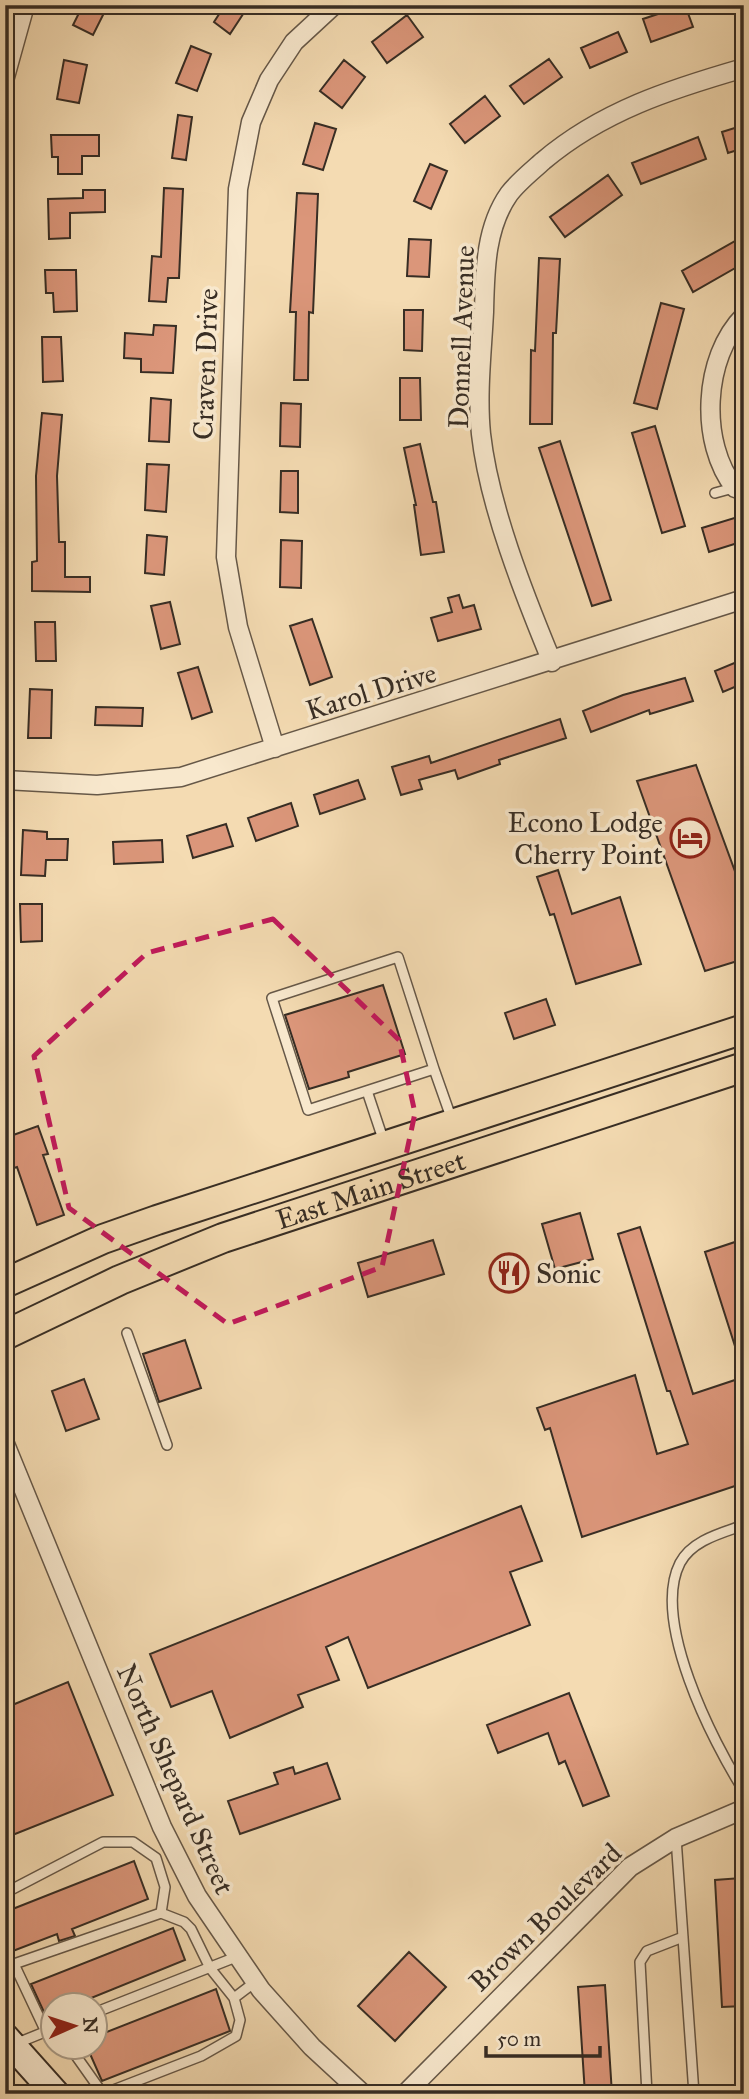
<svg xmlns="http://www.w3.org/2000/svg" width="749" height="2099" viewBox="0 0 749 2099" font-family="'IM FELL Great Primer',serif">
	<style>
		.building { fill: #db967a; stroke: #372d24; stroke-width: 2 }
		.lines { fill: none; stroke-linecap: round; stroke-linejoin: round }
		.lane-casing { stroke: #665848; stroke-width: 12 }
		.street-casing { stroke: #665848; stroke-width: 21 }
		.secondary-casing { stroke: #372d24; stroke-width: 30 }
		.primary-casing { stroke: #372d24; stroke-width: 32 }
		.lane { stroke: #f8e8cd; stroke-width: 9 }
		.street { stroke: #f8e8cd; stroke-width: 18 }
		.secondary { stroke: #f8e8cd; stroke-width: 26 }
		.primary { stroke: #f4dbb2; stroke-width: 28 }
		.marked { fill: none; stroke: #c2185b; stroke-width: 5; stroke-dasharray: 14 9; stroke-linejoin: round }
		.labels { text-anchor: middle; stroke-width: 7; stroke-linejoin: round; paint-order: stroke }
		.street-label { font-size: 28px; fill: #372d24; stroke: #f8e8cd }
		.poi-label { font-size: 28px; fill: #372d24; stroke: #f8e8cd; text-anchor: end }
	</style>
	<rect width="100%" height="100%" fill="#f4dbb2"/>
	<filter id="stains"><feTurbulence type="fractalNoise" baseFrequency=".00286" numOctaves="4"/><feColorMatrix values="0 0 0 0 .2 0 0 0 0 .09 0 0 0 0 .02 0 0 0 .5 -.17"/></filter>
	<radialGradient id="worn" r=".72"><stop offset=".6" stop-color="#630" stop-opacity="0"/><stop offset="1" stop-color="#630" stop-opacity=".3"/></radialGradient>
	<path class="building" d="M83,5h25l-15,30 -20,-10z
		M225,5h24l-19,29 -16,-12z
		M685,5l8,22 -42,15 -8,-23z
		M407,15l16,22 -36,26 -15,-21z
		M618,32l9,20 -37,16 -9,-20z
		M191,46l20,8 -14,37 -21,-8z
		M549,59l13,18 -38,27 -14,-18z
		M64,60l23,5 -8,38 -22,-4z
		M344,60l21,17 -23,31 -22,-17z
		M485,96l15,20 -35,27 -15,-19z
		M178,115l14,2 -6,43 -14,-2z
		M315,123l21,6 -13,41 -20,-6z
		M744,125v23l-16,5 -6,-21z
		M51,135h48v21h-17v18h-24v-17h-6z
		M698,137l8,22 -65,25 -9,-21z
		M430,164l17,7 -16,38 -17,-8z
		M608,175l14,20 -57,42 -15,-20z
		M164,188l19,1 -4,89h-11l-2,24 -17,-1 3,-45 9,1z
		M83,190h22v22l-35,1v25l-21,1 -1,-40 35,-1z
		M297,193l21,1 -5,119 -4,-1 -1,68h-14l2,-68h-6z
		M744,236v27l-51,29 -11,-21z
		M409,239l22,1 -2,37 -22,-1z
		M539,258l21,1 -4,74h-3l-1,91h-22l1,-74 4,1z
		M45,270h31l1,41 -23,1 -1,-19h-7z
		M661,303l23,6 -27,100 -23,-6z
		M404,310h19l-1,41 -18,-1z
		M154,325l22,1 -3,47 -32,-1v-13l-17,-1 1,-25 28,2z
		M42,337h19l2,44 -20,1z
		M400,378h20l1,42h-21z
		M151,398l20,2 -2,42 -20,-1z
		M281,403l20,1 -1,43 -20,-1z
		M42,413l20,2 -5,61 2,66h6v35h25v15l-58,-1v-29l5,-1 -1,-85z
		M655,426l30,100 -23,7 -30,-100z
		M560,441l51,159 -19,6 -53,-158z
		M420,444l13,58h3l8,50 -23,3 -7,-50h2l-12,-57z
		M147,464l22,1 -3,47 -21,-2z
		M281,471h17v42l-18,-1z
		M744,515v26l-35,11 -7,-24z
		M147,535l20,2 -3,38 -19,-2z
		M281,540l21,1 -1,47 -21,-1z
		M459,595l4,13 11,-3 7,24 -43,12 -7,-23 21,-6 -4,-14z
		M170,602l10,42 -19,5 -10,-43z
		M312,619l20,58 -22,8 -20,-59z
		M35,622h20l1,39h-20z
		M744,659v24l-21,9 -8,-21z
		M198,667l14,45 -20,7 -14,-46z
		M685,678l8,23 -43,13 -1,-4 -58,22 -8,-21 40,-16z
		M30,689l22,1 -1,48h-23z
		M96,707l47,1 -1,18 -47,-1z
		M560,719l6,19 -67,22 1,4 -42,15 -3,-9 -36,10 3,9 -21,6 -9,-28 37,-11 2,7z
		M696,765l48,131v63l-39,12 -68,-190z
		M358,780l7,19 -45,15 -6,-19z
		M291,803l7,23 -42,15 -8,-23z
		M226,824l7,22 -40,12 -6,-22z
		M23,830l24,2v7h21l-1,21h-21l-1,16 -24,-1z
		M162,840l1,22 -49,2 -1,-22z
		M558,870l14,44 48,-17 21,67 -65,20 -22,-70 -4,1 -13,-38z
		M20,904h22v37l-21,1z
		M383,985l22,69 -57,18 1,5 -40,12 -24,-74z
		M546,999l9,26 -41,14 -9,-26z
		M38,1126l10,28 -5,1 21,60 -27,10 -20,-58 -9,3 -3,-32z
		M580,1213l13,46 -38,10 -13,-45z
		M640,1227l53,167 51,-17v106l-162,54 -32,-109 -5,2 -8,-22 98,-33 22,79 31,-10 -18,-53h-3l-49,-157z
		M744,1239v126h-3l-36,-113z
		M433,1240l11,34 -76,23 -10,-34z
		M185,1340l16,48 -42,14 -16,-48z
		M84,1379l15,40 -33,12 -14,-40z
		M521,1506l21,55 -32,11 20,53 -162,63 -20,-51 -22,10 13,33 -41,15 5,12 -73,31 -18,-47 -41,16 -21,-53z
		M68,1682l45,113 -108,43v-130z
		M569,1693l40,103 -26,10 -18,-45 -6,3 -11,-31 -50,20 -11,-28z
		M327,1763l13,36 -100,35 -12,-33 50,-17 -4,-11 19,-6 2,7z
		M134,1861l14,38 -76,30 3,7 -16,5 -2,-7 -52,20v-42z
		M741,1878l3,128 -22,1 -7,-127z
		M173,1928l12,32 -111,45h-22v17l-3,1 -18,-39z
		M409,1952l37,35 -51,54 -37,-35z
		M605,1985l7,109h-27l-7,-107z
		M216,1989l14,42 -128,50 -15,-34h7v-10z"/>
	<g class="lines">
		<g class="lane-casing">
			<path id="lane" d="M715,493l29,-8
				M398,957l36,112 -126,41 -36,-112z
				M434,1069l18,51
				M367,1091l17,51
				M127,1333l40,112
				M744,1525c-22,8 -52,15 -64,38 -29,57 32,178 64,228
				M676,1838l18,256
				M5,1893l98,-51h30l23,16 9,29 -4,26
				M14,1964l147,-51 23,9 7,7 19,39 24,30
				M5,1967l9,-3 32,68
				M94,2013l142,-56
				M15,2044l37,-15
				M69,2046l34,48
				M103,2094l98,-38 35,-20 4,-16 -6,-22 21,-16
				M647,2094l-7,-132 7,-11 36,-14"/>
		</g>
		<g class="street-casing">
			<path id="street" d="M5,77l20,-72
				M735,488c-36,-45 -32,-131 9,-172
				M552,662c-28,-68 -63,-156 -71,-228 -4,-40 1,-82 3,-122 1,-40 1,-84 25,-118 9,-12 23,-23 34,-33 59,-50 128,-72 201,-93
				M275,748l-37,-121 -12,-70 12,-368 13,-67 18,-42 25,-38 40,-37
				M5,780l92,5 84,-8 563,-178
				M5,1444l157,383 35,69 64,94 51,57 51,47
				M405,2094l225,-227 46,-29 68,-29"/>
		</g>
		<g class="secondary-casing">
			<path id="secondary" d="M5,2037l51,57"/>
		</g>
		<g class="primary-casing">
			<g id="primary">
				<path d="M5,1283l98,-44 54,-19 587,-191"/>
				<path id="s1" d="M5,1335l115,-55 103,-42 521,-171"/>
			</g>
		</g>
		<use href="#lane" class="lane"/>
		<use href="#street" class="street"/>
		<use href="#secondary" class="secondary"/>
		<use href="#primary" class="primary"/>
	</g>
	<path class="marked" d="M273,919l126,121 16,73 -33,154 -154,57 -159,-116 -35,-152 113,-103z"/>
	<defs>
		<g id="hotel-ring" transform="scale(2.0125)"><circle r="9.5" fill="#f8e8cd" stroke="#8f2418" stroke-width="1.5"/><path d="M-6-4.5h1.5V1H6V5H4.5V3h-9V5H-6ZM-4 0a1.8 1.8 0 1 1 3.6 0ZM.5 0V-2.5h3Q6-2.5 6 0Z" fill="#8f2418"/></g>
		<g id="restaurant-ring" transform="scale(2.0125)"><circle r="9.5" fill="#f8e8cd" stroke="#8f2418" stroke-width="1.5"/><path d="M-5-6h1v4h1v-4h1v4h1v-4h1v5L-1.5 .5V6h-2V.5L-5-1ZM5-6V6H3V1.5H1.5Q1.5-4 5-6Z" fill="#8f2418"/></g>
	</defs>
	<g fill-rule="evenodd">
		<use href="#hotel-ring" x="690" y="838"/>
		<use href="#restaurant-ring" x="509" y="1273"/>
	</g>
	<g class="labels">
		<g class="street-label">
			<text transform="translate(461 337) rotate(-88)" y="10">Donnell Avenue</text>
			<text transform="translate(205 364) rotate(-88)" y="10">Craven Drive</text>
			<text transform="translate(371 691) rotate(-17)" y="10">Karol Drive</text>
			<text dy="10" stroke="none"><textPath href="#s1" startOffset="394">East Main Street</textPath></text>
			<text transform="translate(176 1779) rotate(66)" y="10">North Shepard Street</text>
			<text transform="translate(545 1917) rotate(-44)" y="10">Brown Boulevard</text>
		</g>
		<g class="poi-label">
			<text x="663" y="832">Econo Lodge<tspan x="663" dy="32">Cherry Point</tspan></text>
			<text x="536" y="1283" text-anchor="start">Sonic</text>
		</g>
	</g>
	<rect width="749" height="2099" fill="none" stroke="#f4dbb2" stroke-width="28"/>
	<rect x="7" y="7" width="735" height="2085" fill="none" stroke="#372d24" stroke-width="3.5"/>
	<rect x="14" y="14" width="721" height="2071" fill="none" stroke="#372d24" stroke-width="2"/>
	<g transform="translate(74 2026) rotate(87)"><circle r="33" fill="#f8e8cd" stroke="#ab9d89" stroke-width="2"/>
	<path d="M0-5L12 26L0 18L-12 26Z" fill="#8f2418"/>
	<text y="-10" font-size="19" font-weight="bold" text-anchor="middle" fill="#372d24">N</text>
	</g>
	<path d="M486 2046v10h114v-10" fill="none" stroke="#372d24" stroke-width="3.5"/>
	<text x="497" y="2046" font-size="21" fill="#372d24" stroke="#f8e8cd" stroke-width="5" paint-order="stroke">50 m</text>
	<rect width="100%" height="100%" filter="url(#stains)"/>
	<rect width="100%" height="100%" fill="url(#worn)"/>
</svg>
